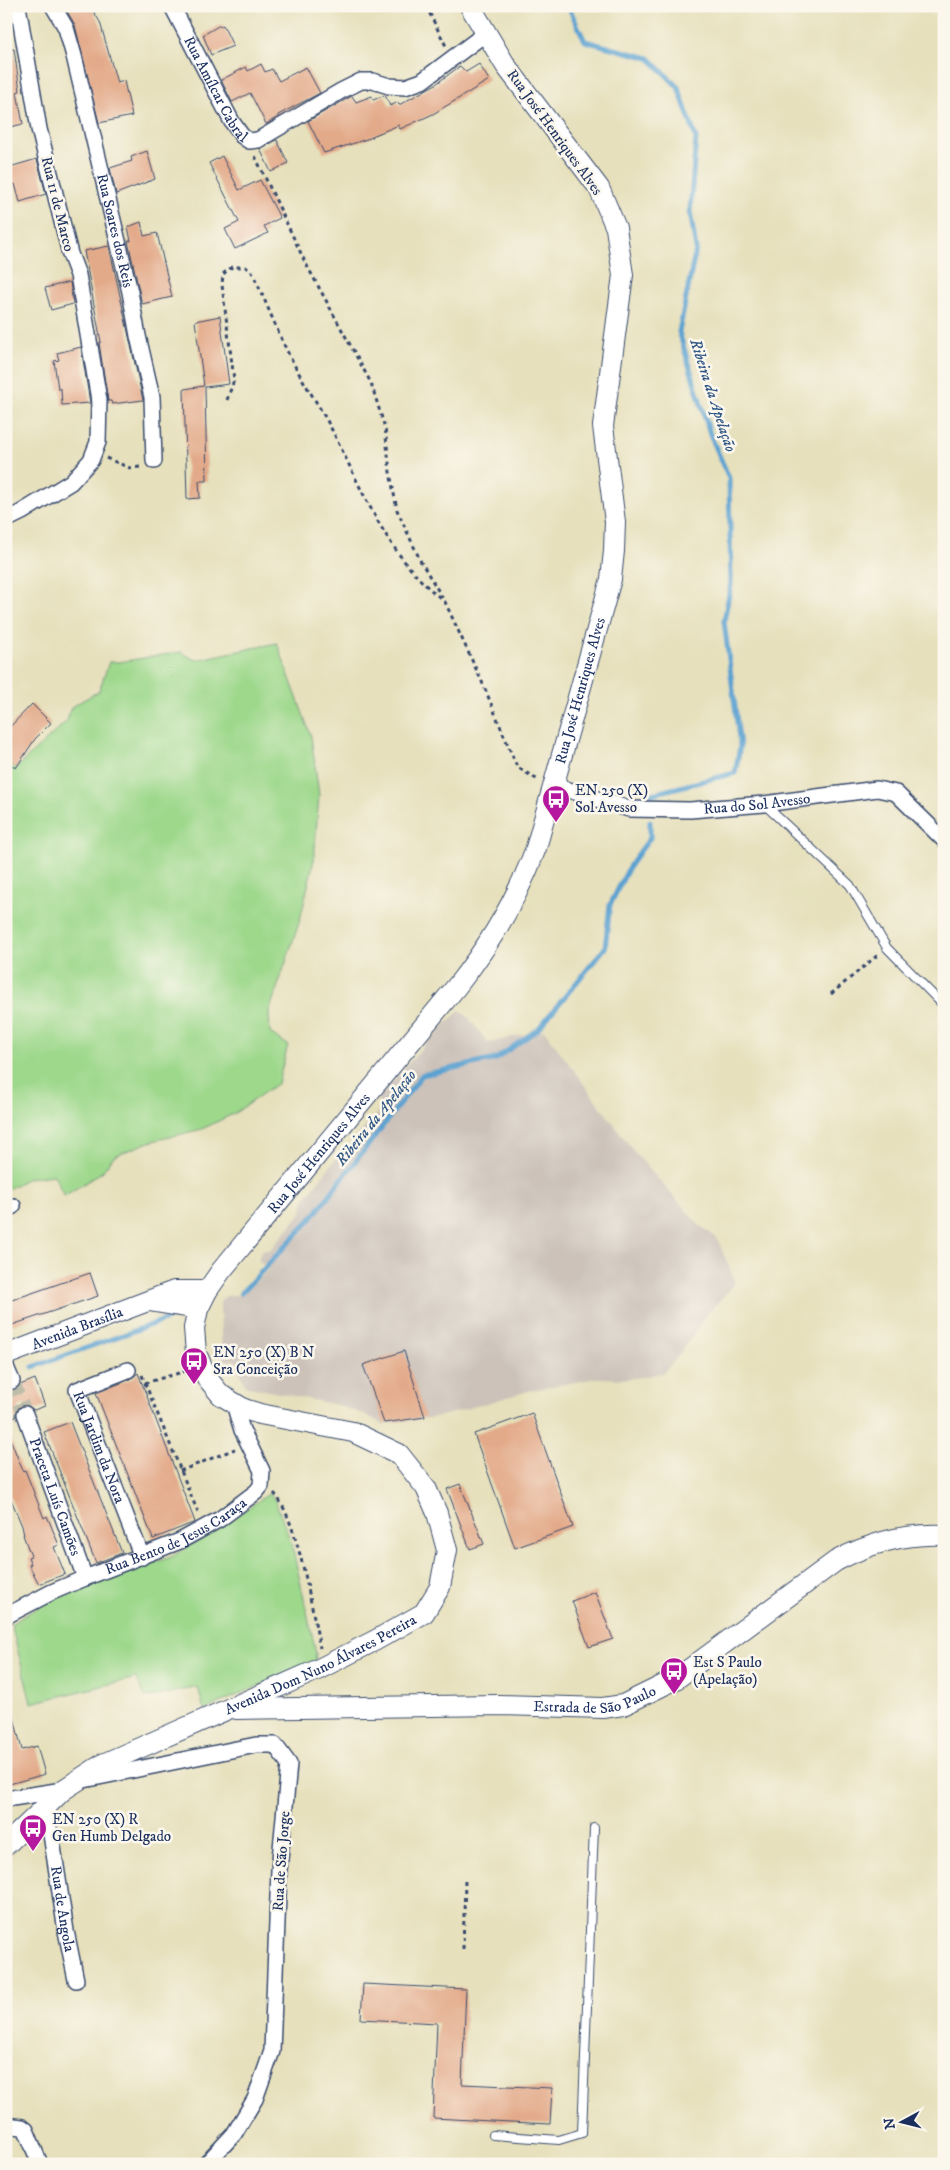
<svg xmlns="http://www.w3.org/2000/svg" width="950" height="2170" viewBox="0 0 950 2170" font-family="'IM FELL DW Pica',serif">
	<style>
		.industrial { fill: #ccc2b9 }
		.green { fill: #9dd88b; stroke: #5c8474 }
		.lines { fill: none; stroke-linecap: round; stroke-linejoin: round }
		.stream { stroke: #5ba2d1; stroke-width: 5 }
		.building { fill: #e3aa8a }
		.street-tunnel { stroke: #bdbda9; stroke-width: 15; stroke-dasharray: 15 8; stroke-linecap: butt }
		.lane-casing { stroke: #394a6c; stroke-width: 10 }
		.street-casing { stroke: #394a6c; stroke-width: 18 }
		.secondary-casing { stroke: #394a6c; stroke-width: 22 }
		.path { stroke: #394a6c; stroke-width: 3; stroke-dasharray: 4 4; stroke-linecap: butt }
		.lane { stroke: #fff; stroke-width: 8 }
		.street { stroke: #fff; stroke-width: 15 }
		.secondary { stroke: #fff; stroke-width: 20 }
		.labels { text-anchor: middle; stroke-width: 5; stroke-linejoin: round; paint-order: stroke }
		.street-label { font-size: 15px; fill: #1b2f5e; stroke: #fbf7ec }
		.poi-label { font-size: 15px; fill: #1b2f5e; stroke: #fbf7ec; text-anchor: start }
		.water-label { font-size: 16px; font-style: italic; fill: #315786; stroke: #fbf7ec }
	</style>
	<rect width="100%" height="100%" fill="#fbf7ec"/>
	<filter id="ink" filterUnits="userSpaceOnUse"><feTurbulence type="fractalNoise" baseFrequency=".02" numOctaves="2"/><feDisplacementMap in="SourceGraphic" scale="10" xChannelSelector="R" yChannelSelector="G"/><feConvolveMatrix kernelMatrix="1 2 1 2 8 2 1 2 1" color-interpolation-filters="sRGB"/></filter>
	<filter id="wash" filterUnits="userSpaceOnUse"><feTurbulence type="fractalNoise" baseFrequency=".0096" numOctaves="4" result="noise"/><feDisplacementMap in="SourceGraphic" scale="20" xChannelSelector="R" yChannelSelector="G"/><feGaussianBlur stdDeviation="1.12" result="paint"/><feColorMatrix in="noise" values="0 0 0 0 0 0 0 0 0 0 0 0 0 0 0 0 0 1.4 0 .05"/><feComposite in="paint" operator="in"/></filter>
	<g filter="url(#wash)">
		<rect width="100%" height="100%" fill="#e6e0bc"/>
		<path class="industrial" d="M460,1010l10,9 18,24 56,-13 91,123 63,71 19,14 17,41v6l-26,28 -33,47 -12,13 -34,6 -32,-1 -69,13 -86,25 -59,8 -17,-9 -29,-10 -92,-19 -10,-26 -8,1 -5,-4 -2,-54 3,-5 4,-2 16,-2 26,-25 -10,-8v-4l3,-7h8l32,-38 2,-12 34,-44 40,-43 1,-17 49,-55z"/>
		<path class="green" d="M277,643l34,93 8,59 -5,65 -14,60 -31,92 1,21 18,12 -10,38 -43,30 -33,16 -53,13 -35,14 -12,16 -38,24 -10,-21 -26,3 -22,12v-428l10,6 51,-47 4,-14 28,-16 10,-29h10l62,-10 14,8z
			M270,1493l5,7 17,45 19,85 5,24 -1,7 -111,49 -6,-23 -52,11 -10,-20 -105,25 -20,-79 41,-26 119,-41 34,-20z"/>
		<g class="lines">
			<path class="stream" d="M568,6l17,35 64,17 29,29 18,51 -6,73 6,38 -17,83 31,102 19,44 2,106 -7,37 16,125 -5,27 -83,21v2
				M241,1293l70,-74 111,-144 74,-16 42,-30 67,-81 5,-43 20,-40 20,-27v-16
				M33,1367l137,-49"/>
		</g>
		<g id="blocks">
			<path class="building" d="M64,6h26l10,16 17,61 7,-2 8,35 -33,7 -24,-98z
				M220,25v2l3,-2 10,21 -22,9 -8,-20z
				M14,49l6,42 -3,1 6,32 -17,4v-78z
				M261,64l4,8 7,-3 7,12 27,-14 14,26 -42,22v2l-12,7 -16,-31 -18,9 -11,-22 25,-13 2,4z
				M479,64l10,16 -56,34 -33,15 -1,-4 -27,11 1,1 -49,16 -16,-32 44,-25 4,6 16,-6 1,4 12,-5 5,11 8,-4 1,3 37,-21 24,-18 6,6z
				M277,140l11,23 -17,9 -11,-23z
				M147,151l8,28 -39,15 -6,-26 22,-7 -1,-4z
				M222,156l17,34 21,-10 20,38 -16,8 4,7 -33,16 -10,-20 14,-7 -30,-59z
				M37,159l9,35 -26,8 -5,-18 -9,3v-19z
				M141,222l3,14 13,-3 15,64 -30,7 -14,-63h3l-3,-14z
				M109,246l34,154 -31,4 -1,-3h-3l-9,-58 2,-1 -17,-91z
				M70,282l3,22 -22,6 -6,-22z
				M220,316l9,68 -24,3 2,94h-8l1,17 -13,1 -3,-110 20,-3 -9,-65z
				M81,347l9,56 -28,2 -1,-16h-3l-4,-28 5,-1 -2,-7z
				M32,704l19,19 -16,16 -19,29 -10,-7v-30z
				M90,1273l8,23 -92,31v-25z
				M404,1351l21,66 -41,6 -21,-58z
				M138,1373l57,149 -42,17 -57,-146 35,-14z
				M35,1379l10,27 -11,4 -7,-5h-6l-5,7v5l-10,4v-31h9l5,-5z
				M532,1413l41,114 -58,21 -41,-114z
				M70,1422l52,131 -26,10 -52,-131z
				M7,1431l16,40 2,-1 19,48 3,-2 12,29 -5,2 11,27 -26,10 -10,-19 2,-1 -3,-7 3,-1 -8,-21h1l-2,-9 -16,-39z
				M460,1484l24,60 -14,5 -23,-60z
				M595,1592l18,47 -24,8 -17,-46z
				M6,1706h5l11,44 15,-4 8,28 -39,11z
				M363,1984l103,5 -4,95 90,4 -2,36 -117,-6 4,-95 -76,-4z"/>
		</g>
	</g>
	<g filter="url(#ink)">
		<use href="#blocks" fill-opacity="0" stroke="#394a6c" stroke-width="1"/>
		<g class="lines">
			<path class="street-tunnel" d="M12,1381l13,33"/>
			<g class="lane-casing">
				<path id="lane" d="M765,805l85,80 37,63 57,58
					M493,2135l66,5 23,-7 12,-305"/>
			</g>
			<g class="street-casing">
				<g id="street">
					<path id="s1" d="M53,6l13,22 8,28 56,236 8,44 14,61 2,64"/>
					<path id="s2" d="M172,6l60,116 10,14 7,5 9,-1 83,-49 20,-10h12l16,5 16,1 17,-6 64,-48"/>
					<path d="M6,520l16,-8 49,-30 20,-22 7,-18 1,-42 -21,-125 -8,-21 -31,-125 -21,-123"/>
					<path id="s3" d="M553,785l76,24 61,1 74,-6 113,-15 19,4 48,47"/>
					<path d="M6,1210l7,-4"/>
					<path d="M6,1367l6,14"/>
					<path id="s4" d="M128,1370l-51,20 65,167"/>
					<path id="s5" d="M25,1414l60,164"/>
					<path id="s6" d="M6,1616l46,-24 33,-14 95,-37 40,-22 36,-27 5,-6 1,-15 -20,-41 -8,-26"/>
					<path d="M84,1780l172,-35h19l14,19 -10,106 -7,181 -17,48 -21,35 -28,30"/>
					<path d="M6,1799l57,-9"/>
					<path id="s7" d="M43,1810l8,24 15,97 10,49"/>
					<path d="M6,2125l16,2 4,3 14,34"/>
				</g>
			</g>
			<g class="secondary-casing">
				<g id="secondary">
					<path d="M149,1301l49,8"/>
					<path id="s8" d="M6,1355l168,-64h33"/>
					<path id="s9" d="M236,1709l262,-4 105,3 20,-3 53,-26 160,-118c34,-18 69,-28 108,-26"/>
					<path id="s10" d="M6,1845l57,-55 40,-26 214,-94 59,-30 48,-27 16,-26 7,-37 -10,-37 -11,-25 -27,-34 -46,-22 -93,-18 -16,-5 -23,-14 -14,-17 -11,-25 -2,-25 4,-19 9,-18 14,-20 236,-285c34,-43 60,-87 79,-138l75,-269 3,-28 1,-29 -12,-96 20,-151 -7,-47 -17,-40 -93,-122 -36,-60"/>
				</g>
			</g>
			<path class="path" d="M426,6l20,40
				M255,156l50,106 66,121 14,45 5,44 7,38 24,52 24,40 38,82 34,83 21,13
				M227,400l7,-20 -12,-95 1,-11 9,-7h13l6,3c14,29 25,59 39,87 13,25 29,48 42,73 31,61 55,127 111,170
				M106,458l24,10 10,-1
				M831,994l48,-40
				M142,1375l3,8 41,-12
				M145,1383l54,132
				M180,1471l55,-22
				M274,1493c24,27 38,117 46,155
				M463,1949l2,-68"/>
			<use href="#lane" class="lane"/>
			<use href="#street" class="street"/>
			<use href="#secondary" class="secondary"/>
		</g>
	</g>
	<defs>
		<g id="bus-pin" transform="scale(1.4375)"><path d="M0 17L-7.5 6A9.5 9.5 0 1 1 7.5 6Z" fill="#b5179e" stroke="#fbf7ec"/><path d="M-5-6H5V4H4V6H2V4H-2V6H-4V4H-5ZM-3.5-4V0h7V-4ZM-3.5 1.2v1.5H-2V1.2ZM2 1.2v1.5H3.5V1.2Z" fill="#fff"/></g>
	</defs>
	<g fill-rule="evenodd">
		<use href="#bus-pin" x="556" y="799"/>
		<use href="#bus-pin" x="194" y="1361"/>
		<use href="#bus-pin" x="674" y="1671"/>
		<use href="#bus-pin" x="33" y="1828"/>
	</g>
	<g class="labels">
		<g class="street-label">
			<text dy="5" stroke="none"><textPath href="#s2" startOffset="94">Rua Amílcar Cabral</textPath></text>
			<text transform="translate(555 132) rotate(54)" y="5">Rua José Henriques Alves</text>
			<text transform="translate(58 204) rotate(76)" y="5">Rua 11 de Marco</text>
			<text dy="5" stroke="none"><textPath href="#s1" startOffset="234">Rua Soares dos Reis</textPath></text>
			<text dy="5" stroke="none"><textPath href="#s10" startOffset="1680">Rua José Henriques Alves</textPath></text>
			<text dy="5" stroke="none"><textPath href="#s3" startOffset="208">Rua do Sol Avesso</textPath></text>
			<text dy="5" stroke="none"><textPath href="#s10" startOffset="1140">Rua José Henriques Alves</textPath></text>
			<text dy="5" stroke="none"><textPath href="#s8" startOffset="76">Avenida Brasília</textPath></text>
			<text dy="5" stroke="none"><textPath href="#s4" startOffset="116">Rua Jardim da Nora</textPath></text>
			<text dy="5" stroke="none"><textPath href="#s5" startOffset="88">Praceta Luís Camões</textPath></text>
			<text dy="5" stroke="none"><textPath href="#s6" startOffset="188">Rua Bento de Jesus Caraça</textPath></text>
			<text dy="5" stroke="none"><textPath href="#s10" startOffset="366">Avenida Dom Nuno Álvares Pereira</textPath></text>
			<text dy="5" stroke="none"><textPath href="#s9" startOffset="360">Estrada de São Paulo</textPath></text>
			<text transform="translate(281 1861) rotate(-86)" y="5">Rua de São Jorge</text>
			<text dy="5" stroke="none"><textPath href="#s7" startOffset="101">Rua de Angola</textPath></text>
		</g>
		<g class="poi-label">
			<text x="575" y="795">EN 250 (X)<tspan x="575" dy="17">Sol Avesso</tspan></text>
			<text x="213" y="1357">EN 250 (X) B N<tspan x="213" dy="17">Sra Conceição</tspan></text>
			<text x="693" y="1667">Est S Paulo<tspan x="693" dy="17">(Apelação)</tspan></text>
			<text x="52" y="1824">EN 250 (X) R<tspan x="52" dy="17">Gen Humb Delgado</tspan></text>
		</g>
		<g class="water-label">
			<text transform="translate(714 395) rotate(72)" y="6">Ribeira da Apelação</text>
			<text transform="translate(375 1117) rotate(-51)" y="6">Ribeira da Apelação</text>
		</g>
	</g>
	<rect width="950" height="2170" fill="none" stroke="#fbf7ec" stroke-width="25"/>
	<g transform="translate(902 2122) rotate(263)" stroke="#fbf7ec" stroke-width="4" paint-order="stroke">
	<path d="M0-4L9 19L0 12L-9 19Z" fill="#1b2f5e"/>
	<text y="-8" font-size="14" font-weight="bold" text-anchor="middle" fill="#1b2f5e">N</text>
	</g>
</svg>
